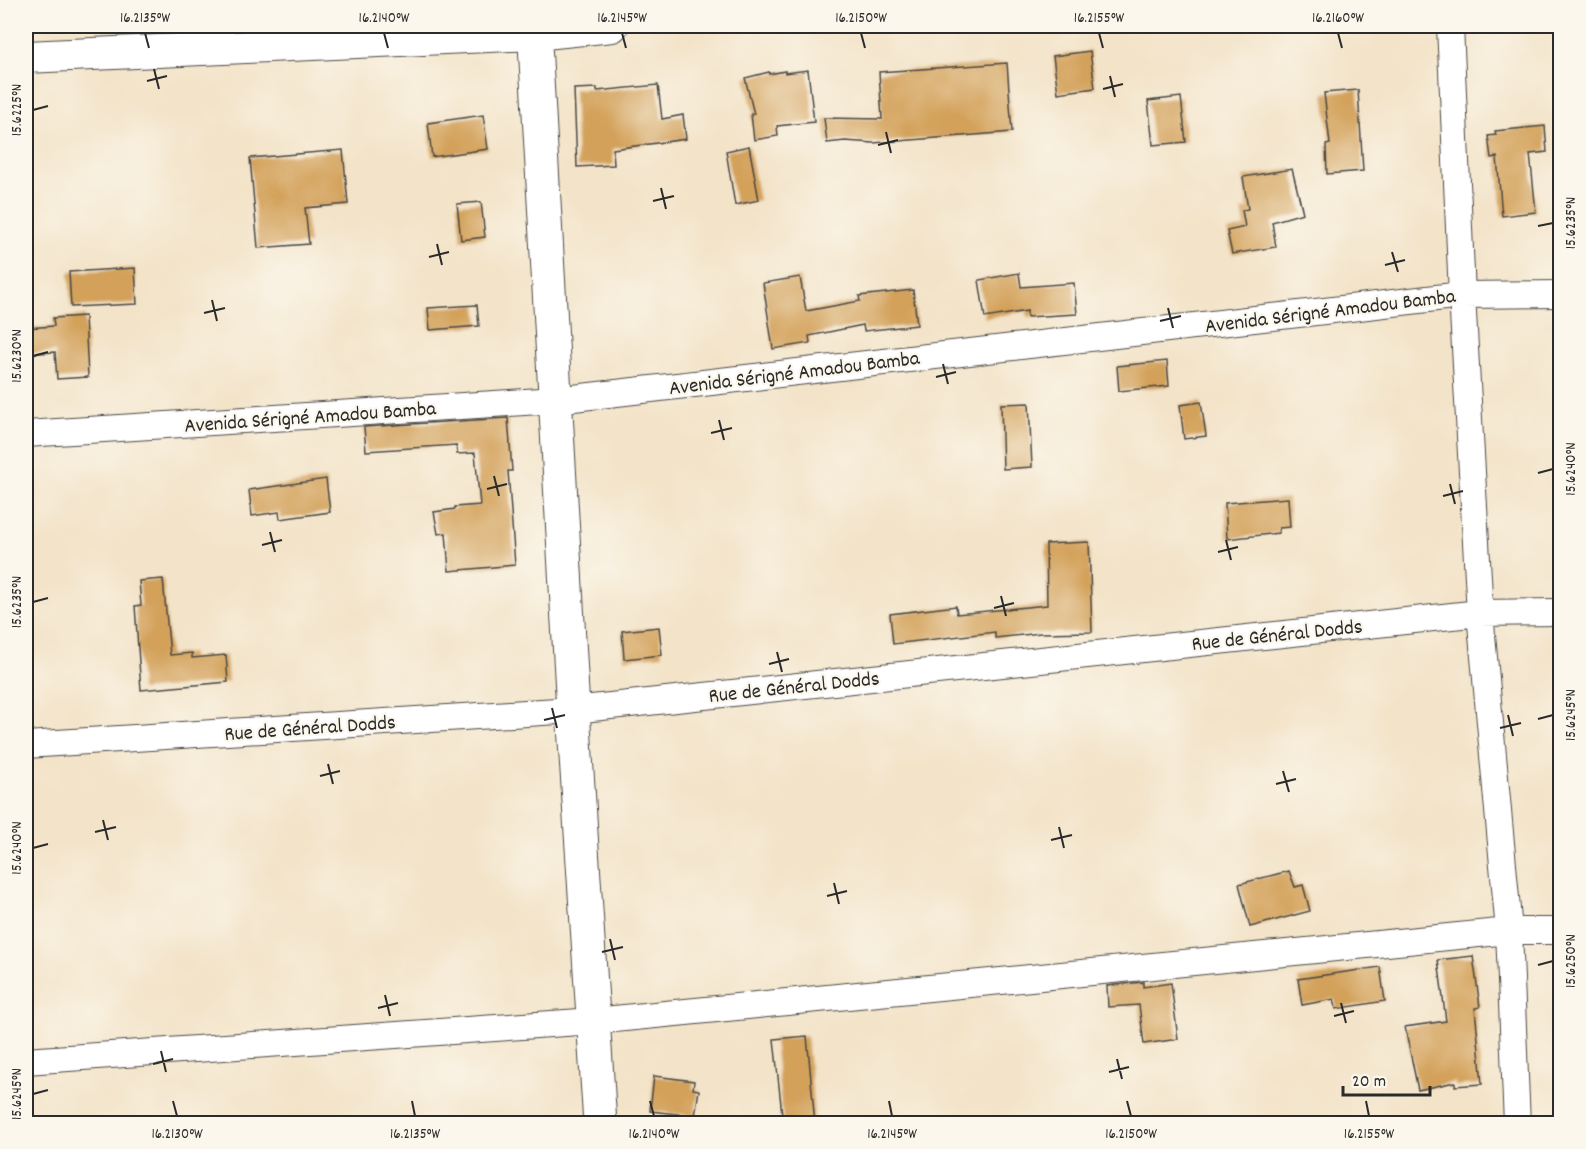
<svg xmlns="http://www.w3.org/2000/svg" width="1586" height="1149" viewBox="0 0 1586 1149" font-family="Dekko,sans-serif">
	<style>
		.building { fill: #d3a15a }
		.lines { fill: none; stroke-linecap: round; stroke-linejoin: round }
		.minor-casing { stroke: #494743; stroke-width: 28 }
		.tertiary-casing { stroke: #494743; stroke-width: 34 }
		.secondary-casing { stroke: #494743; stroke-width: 35 }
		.minor { stroke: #fff; stroke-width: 26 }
		.tertiary { stroke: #fff; stroke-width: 32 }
		.secondary { stroke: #fff; stroke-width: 33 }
		.ticks { fill: none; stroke: #2b2b2b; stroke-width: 2 }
		.labels { text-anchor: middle; stroke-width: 4.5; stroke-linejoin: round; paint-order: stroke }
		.street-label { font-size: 21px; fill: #2b2b2b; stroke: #fbf7ec }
		.neatline { fill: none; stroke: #2b2b2b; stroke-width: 2 }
		.ticks-label { font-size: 15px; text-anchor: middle; fill: #2b2b2b }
	</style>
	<rect width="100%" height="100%" fill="#fbf7ec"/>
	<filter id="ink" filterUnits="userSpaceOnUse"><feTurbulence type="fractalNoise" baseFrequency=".0167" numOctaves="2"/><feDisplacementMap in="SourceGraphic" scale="12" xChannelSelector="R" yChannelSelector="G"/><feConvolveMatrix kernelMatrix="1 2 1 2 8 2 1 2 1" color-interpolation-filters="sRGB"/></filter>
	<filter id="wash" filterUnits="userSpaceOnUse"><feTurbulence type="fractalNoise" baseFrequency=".008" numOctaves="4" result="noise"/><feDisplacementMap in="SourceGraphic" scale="24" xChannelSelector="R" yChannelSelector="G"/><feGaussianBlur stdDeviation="1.35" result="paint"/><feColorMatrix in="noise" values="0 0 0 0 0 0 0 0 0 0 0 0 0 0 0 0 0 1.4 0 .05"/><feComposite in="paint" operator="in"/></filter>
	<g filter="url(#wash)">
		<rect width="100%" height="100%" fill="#f3e3c8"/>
		<g id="blocks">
			<path class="building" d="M1090,51l5,37 -37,5 -5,-37z
				M1007,63l5,69 -139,11 -28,-2 -18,2 -3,-25 58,1 -3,-47z
				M808,70l6,52 -37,4 1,10 -24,4 -3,-26h3l-9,-36 24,-6v2l16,-3v2z
				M658,85l4,34 21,-4 3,24 -73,10 1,16 -37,2 -3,-78 23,-1v3z
				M1358,90l5,81 -36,3 -1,-29 4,-1 -6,-51z
				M1181,97l5,45 -33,3 -5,-44z
				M483,115l5,34 -56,8 -4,-34z
				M1545,126l2,26 -17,2 6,58 -34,4 -5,-59 -6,1 -3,-22 8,-1 -1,-4z
				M749,146l10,54 -24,5 -9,-54z
				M343,150l5,54 -43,4 4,36 -51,4 -8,-90z
				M1292,169l11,44 -31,9 4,25 -44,7 -5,-23 18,-4 -3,-17 6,-1 -5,-32z
				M481,202l4,35 -24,3 -4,-36z
				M135,268l2,36 -66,3 -2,-35z
				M1019,273l2,14 53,-4 3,31 -50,3v-6l-42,7 -6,-38z
				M800,277l6,34 54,-10 -1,-5 54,-6 4,35 -53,6 -1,-6 -54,11 1,7 -37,6 -10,-66z
				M477,305l2,21 -49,4 -2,-22z
				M85,316l3,61 -31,2 -2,-27 -29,2v-26l28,-2 -1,-8z
				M1167,361l2,25 -50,5 -2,-25z
				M1201,402l5,34 -22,3 -4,-34z
				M1029,403l3,64 -29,2 -2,-65z
				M508,418l4,53h-4l7,94 -66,6 -3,-38 -8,1 -4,-22 21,-3v-2l25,-2 -5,-52 -18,1 -1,-9 -90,6 -2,-24z
				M326,479l4,33 -50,7 -1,-7 -27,4 -3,-26z
				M1288,498l2,29 -11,1v5l-52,6 -2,-36z
				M1089,542l3,90 -51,1 -46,5v-6l-102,12 -3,-30 66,-8 1,8 90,-9 -1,-61z
				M163,579l7,76 22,-2v5l34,-3 2,27 -87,8 -6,-84 6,-1 -2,-24z
				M659,627l3,28 -38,4 -2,-28z
				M1289,871l6,16 8,-2 7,26 -60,16 -11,-43z
				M1473,956l7,51 -5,1 7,76 -27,2v-4l-37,8 -13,-63 41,-6 -8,-61z
				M1380,967l5,34 -49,8 -2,-10 -32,6 -4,-26z
				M1143,982v5l28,-4 7,56 -34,5 -5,-39 -31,2 -1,-21z
				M807,1036l8,88h-32l-9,-85z
				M654,1076l40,5 -1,8 6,1 -4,26 -45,-5z"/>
		</g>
	</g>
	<g filter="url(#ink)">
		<use href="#blocks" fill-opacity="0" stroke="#494743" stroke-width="1.5"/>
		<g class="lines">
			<g class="minor-casing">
				<path id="minor" d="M1450,26l12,269 18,318 29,318 8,193
					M26,434l530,-34 906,-105 98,-1
					M26,745l547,-35 907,-97 80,-1
					M26,1061l568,-40 915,-90h51"/>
			</g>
			<g class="tertiary-casing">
				<path id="tertiary" d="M26,57l509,-23 77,-8"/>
			</g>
			<g class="secondary-casing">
				<path id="secondary" d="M534,26l39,684 27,414"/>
			</g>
			<use href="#minor" class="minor"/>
			<use href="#tertiary" class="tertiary"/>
			<use href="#secondary" class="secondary"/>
		</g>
	</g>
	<path class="ticks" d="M145,33l4,15M384,33l4,15M622,33l4,15M861,33l4,15M1099,33l4,15M1338,33l4,15M154,69l5,20M1110,76l5,21M147,81l20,-5M1103,89l20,-5M33,110l15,-4M886,132l5,21M878,145l20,-5M661,188l5,21M653,201l21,-5M1538,226l15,-3M437,244l5,21M1392,252l6,20M429,257l20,-5M1385,265l20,-5M212,300l5,21M1168,308l5,20M204,313l21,-5M1160,321l21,-5M33,356l15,-4M943,364l5,20M936,377l20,-5M719,420l5,20M711,433l21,-5M1538,473l15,-4M494,476l5,20M1450,484l5,20M487,489l20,-5M1443,496l20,-5M270,532l5,20M1226,540l5,20M262,545l20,-5M1218,552l20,-5M1001,596l5,20M33,602l15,-4M994,608l20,-5M777,652l5,20M769,664l20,-5M552,708l5,20M1508,715l5,21M1538,719l15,-4M544,720l21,-5M1500,728l21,-5M328,764l5,20M1283,771l6,21M320,776l20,-5M1276,784l20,-5M103,820l5,20M1059,827l5,21M95,832l21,-5M1051,840l21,-5M33,848l15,-4M834,883l5,21M827,896l20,-5M610,939l5,21M602,952l21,-5M1538,965l15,-4M385,995l5,21M1341,1003l5,20M378,1008l20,-5M1334,1016l20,-5M161,1051l5,21M1117,1059l5,20M153,1064l20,-5M1109,1072l20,-5M33,1094l15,-4M173,1101l4,15M412,1101l3,15M650,1101l4,15M889,1101l3,15M1127,1101l4,15M1366,1101l3,15"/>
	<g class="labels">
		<g class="street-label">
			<text transform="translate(1330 310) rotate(-7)" y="7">Avenida Sérigné Amadou Bamba</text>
			<text transform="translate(794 372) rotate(-7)" y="7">Avenida Sérigné Amadou Bamba</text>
			<text transform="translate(310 416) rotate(-4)" y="7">Avenida Sérigné Amadou Bamba</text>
			<text transform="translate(1277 634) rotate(-6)" y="7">Rue de Général Dodds</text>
			<text transform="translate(794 686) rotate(-6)" y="7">Rue de Général Dodds</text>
			<text transform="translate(310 727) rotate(-4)" y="7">Rue de Général Dodds</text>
		</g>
	</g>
	<rect width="1586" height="1149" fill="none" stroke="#fbf7ec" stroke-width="66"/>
	<path d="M1343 1086v9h87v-9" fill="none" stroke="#2b2b2b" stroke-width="3"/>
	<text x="1352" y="1086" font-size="18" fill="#2b2b2b" stroke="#fbf7ec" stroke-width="4.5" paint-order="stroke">20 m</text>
	<rect x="33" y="33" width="1520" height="1083" class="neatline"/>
	<g class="ticks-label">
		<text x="145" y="22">16.2135°W</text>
		<text x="384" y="22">16.2140°W</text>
		<text x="622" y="22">16.2145°W</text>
		<text x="861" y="22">16.2150°W</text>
		<text x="1099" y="22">16.2155°W</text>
		<text x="1338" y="22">16.2160°W</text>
		<text transform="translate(16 110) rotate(-90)" y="5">15.6225°N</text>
		<text transform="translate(1570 223) rotate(-90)" y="5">15.6235°N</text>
		<text transform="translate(16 356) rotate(-90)" y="5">15.6230°N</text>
		<text transform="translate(1570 469) rotate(-90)" y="5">15.6240°N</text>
		<text transform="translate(16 602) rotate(-90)" y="5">15.6235°N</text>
		<text transform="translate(1570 715) rotate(-90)" y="5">15.6245°N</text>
		<text transform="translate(16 848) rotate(-90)" y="5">15.6240°N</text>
		<text transform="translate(1570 961) rotate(-90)" y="5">15.6250°N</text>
		<text transform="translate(16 1094) rotate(-90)" y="5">15.6245°N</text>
		<text x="177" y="1138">16.2130°W</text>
		<text x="415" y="1138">16.2135°W</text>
		<text x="654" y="1138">16.2140°W</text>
		<text x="892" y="1138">16.2145°W</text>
		<text x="1131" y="1138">16.2150°W</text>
		<text x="1369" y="1138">16.2155°W</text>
	</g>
</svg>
